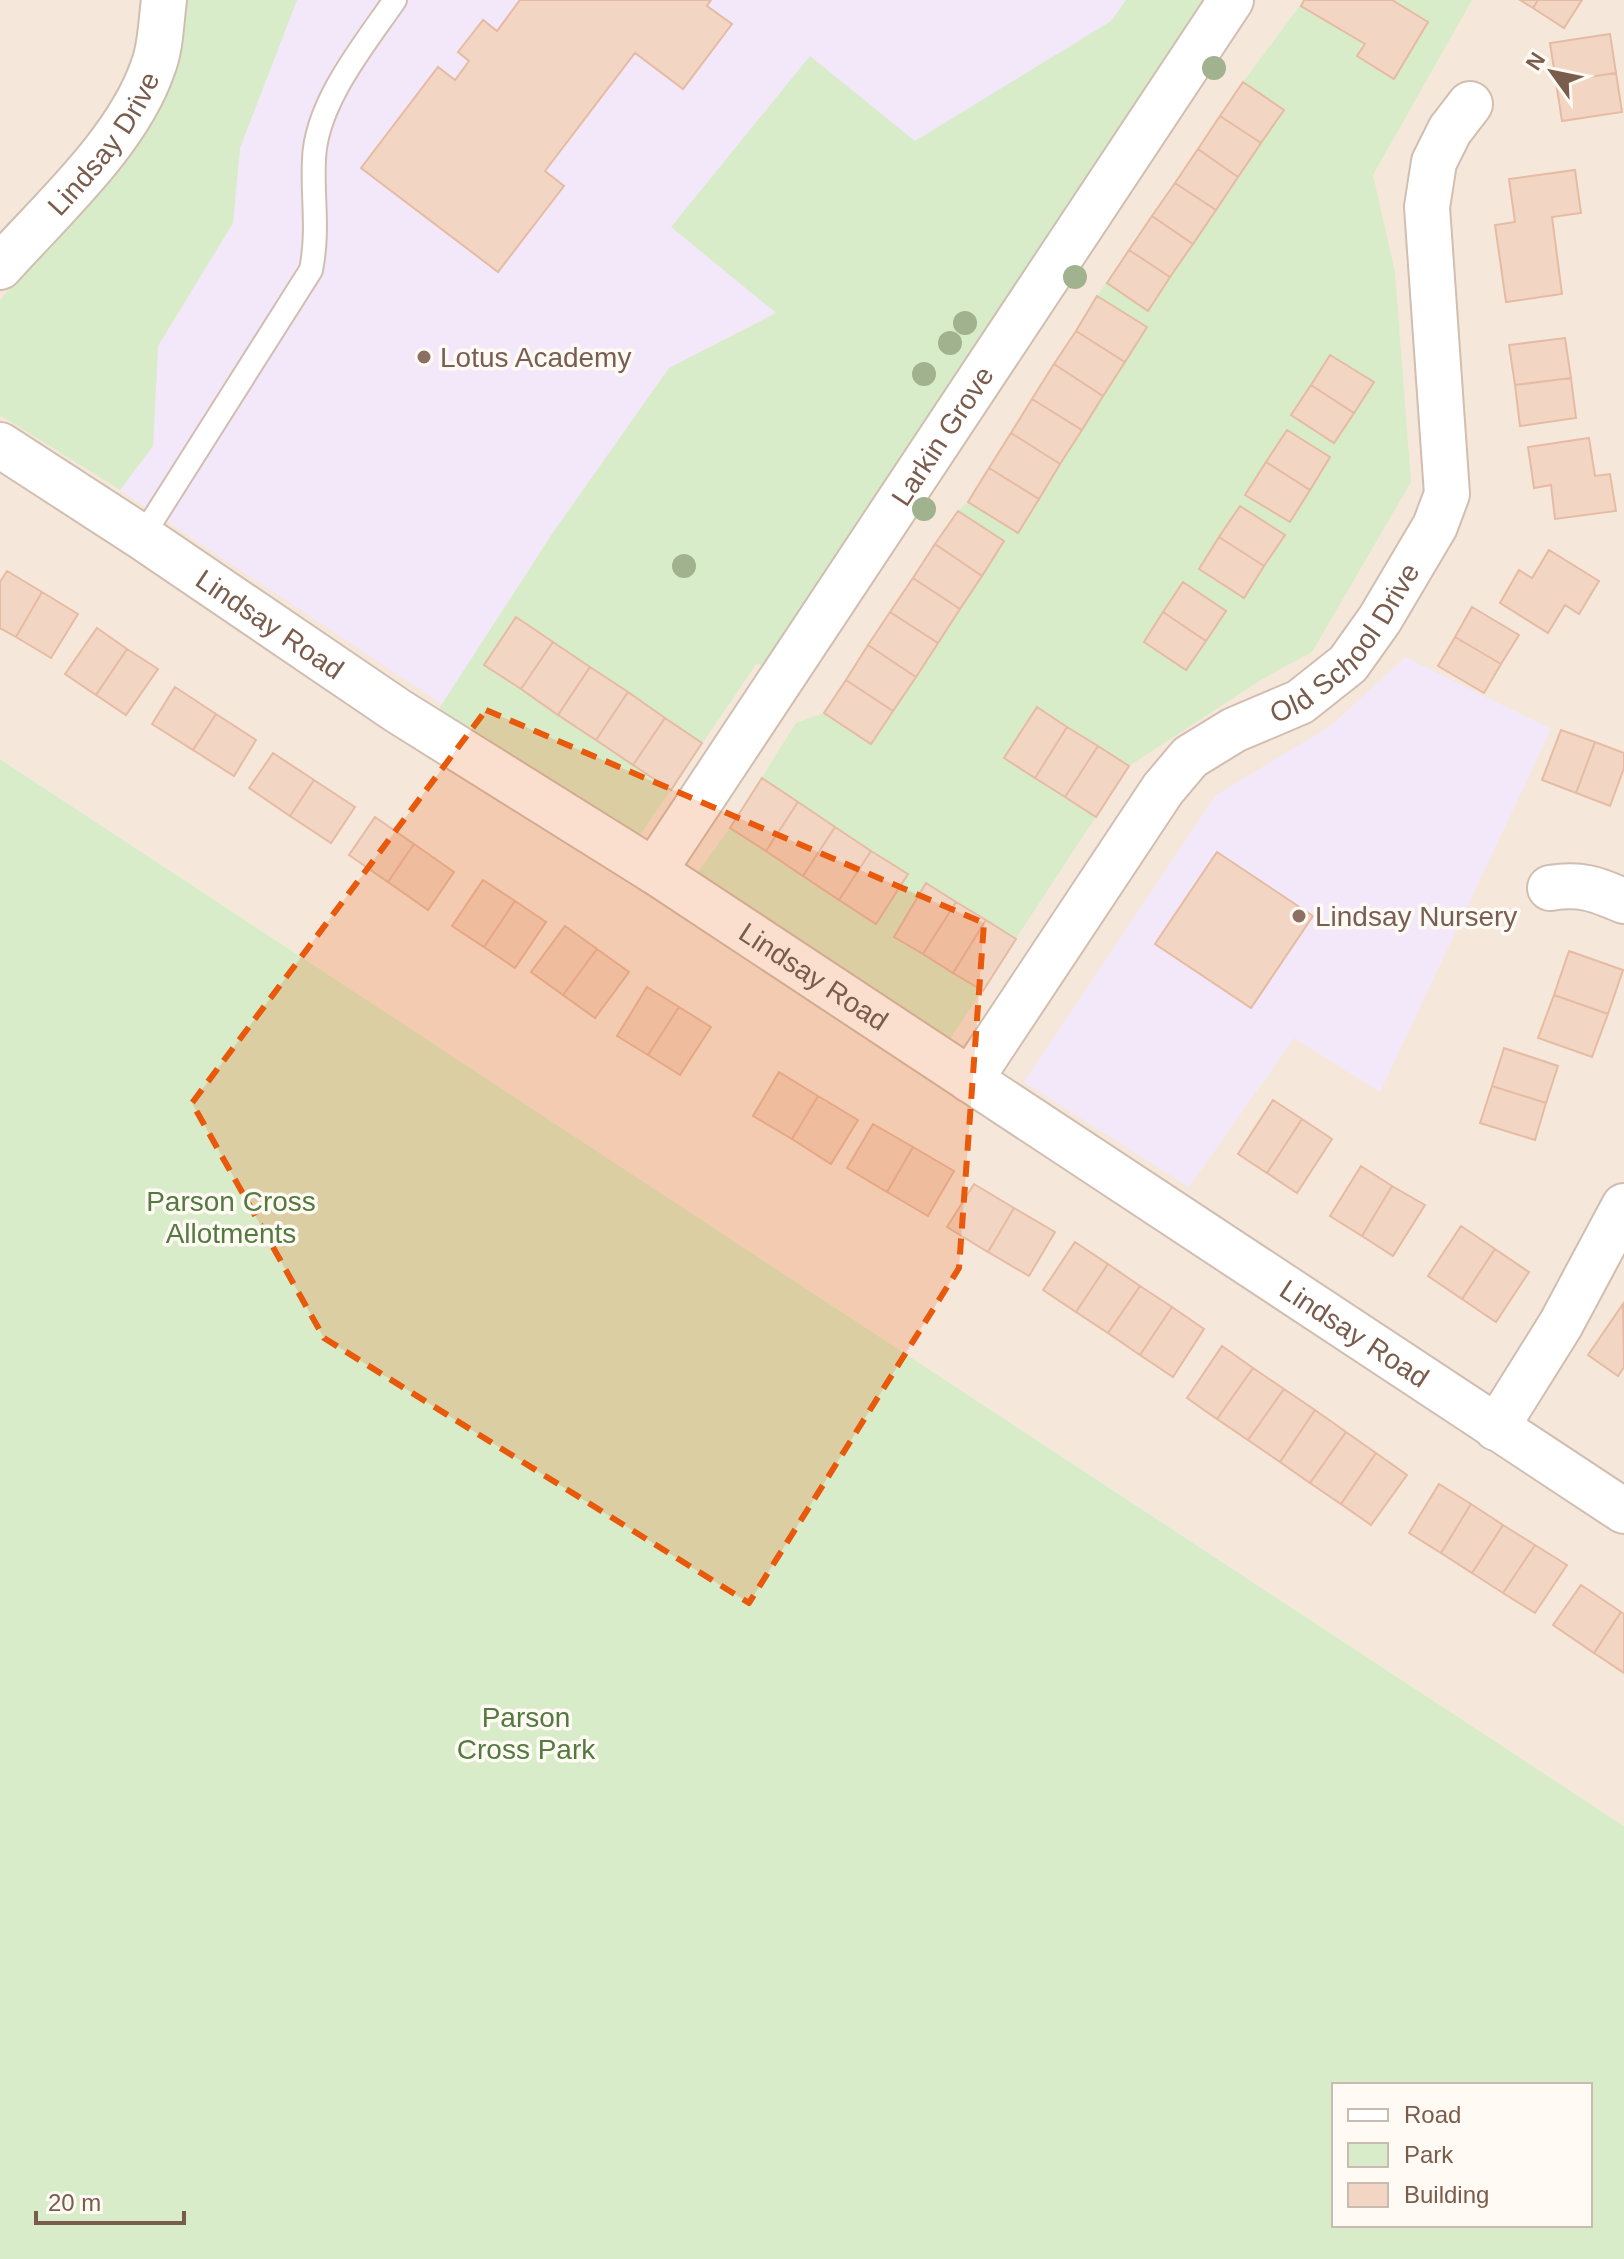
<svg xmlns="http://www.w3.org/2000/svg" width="1624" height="2259" viewBox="0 0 1624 2259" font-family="Arial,sans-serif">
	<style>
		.residential { fill: #f5e8da }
		.education { fill: #f3e8fa }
		.green { fill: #d8ecc9; fill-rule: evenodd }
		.building { fill: #f3d5c3; stroke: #e6bba3; stroke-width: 2 }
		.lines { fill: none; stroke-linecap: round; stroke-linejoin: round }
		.lane-casing { stroke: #d1beb0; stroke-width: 26 }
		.street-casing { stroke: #d1beb0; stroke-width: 48 }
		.lane { stroke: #fff; stroke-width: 22 }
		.street { stroke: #fff; stroke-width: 44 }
		.tree { fill: #a0b28e }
		.marked { fill: #e8590c; fill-opacity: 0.2; stroke: #e8590c; stroke-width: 6; stroke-dasharray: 16 10; stroke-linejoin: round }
		.education-dot { fill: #8d6e63; stroke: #fffaf3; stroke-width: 3 }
		.labels { text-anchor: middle; stroke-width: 7; stroke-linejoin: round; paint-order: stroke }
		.street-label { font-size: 28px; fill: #7a5c4d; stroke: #fffaf3 }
		.education-label { font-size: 28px; fill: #785e54; stroke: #fffaf3; text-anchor: start }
		.park-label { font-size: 28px; fill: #537a41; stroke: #fffaf3 }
	</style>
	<rect width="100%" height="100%" fill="#fdf6ec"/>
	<path class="residential" d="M0,0h1624v1826l-1624,-1067z"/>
	<path class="education" d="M297,0h829l-15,21 -335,292 -107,55 -117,166 -110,170 -322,-214 33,-44 5,-100 75,-123 7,-75z
		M1405,657l146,72 -171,363 -86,-54 -105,149 -165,-105 192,-287 116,-70z"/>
	<path class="green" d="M187,0h110l-57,148 -7,75 -75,123 -5,100 -33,44 -120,-75v-115l75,-84 73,-89 29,-81z
		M1126,0h105l-449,678 -25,-15 -130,191 -199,-124 14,-26 110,-170 117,-166 107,-55 -105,-86 139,-171 105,85 196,-120z
		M1304,0h168l-99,175 22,97 16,210 -99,170 -48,26 -135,88 -192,293 -253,-168 46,-63 66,-105 28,-10 134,-202 10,-9 129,-206 146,-214z
		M0,759l1624,1067v433h-1624zM1334,2085h256v140h-256z"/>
	<path class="building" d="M520,0h191l-4,6 25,18 -49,65 -48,-36 -90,118 19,15 -66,86 -137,-104 77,-101 17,13 14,-19 -11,-9 25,-32 14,11z
		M1304,0h88l36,22 -34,57 -37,-23 8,-12 -64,-38z
		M1520,0h18l-5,8z
		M1538,0h44l-18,28 -31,-20z
		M1610,34l6,39 -60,9 -6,-39z
		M1616,73l6,39 -60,9 -6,-39z
		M1243,82l41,28 -23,33 -41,-27z
		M1220,116l41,27 -23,34 -40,-28z
		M1198,149l40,28 -22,33 -41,-27z
		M1575,170l6,43 -29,4 10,77 -56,8 -11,-77 20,-3 -6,-43z
		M1175,183l41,27 -23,34 -41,-28z
		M1152,216l41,28 -23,33 -41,-27z
		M1129,250l41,27 -22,34 -41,-28z
		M1097,296l50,31 -22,35 -49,-31z
		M1076,331l49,31 -22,34 -49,-32z
		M1565,338l6,40 -56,7 -6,-40z
		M1330,355l44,27 -20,31 -43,-28z
		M1054,364l49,32 -21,34 -50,-31z
		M1571,378l5,40 -56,8 -5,-41z
		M1311,385l43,28 -20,30 -43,-28z
		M1032,399l50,31 -22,34 -49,-31z
		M1287,430l43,27 -20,33 -44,-28z
		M1011,433l49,31 -21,35 -50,-31z
		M1589,438l6,38 15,-2 6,37 -61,8 -4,-34 -17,3 -6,-41z
		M1266,462l44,28 -20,32 -45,-27z
		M989,468l50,31 -21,34 -50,-31z
		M1240,506l45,29 -21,31 -45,-29z
		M958,511l46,30 -22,35 -47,-32z
		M1219,537l45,29 -20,32 -45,-29z
		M935,544l47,32 -22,33 -47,-31z
		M1549,550l50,31 -20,33 -14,-9 -17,28 -48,-30 19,-33 13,8z
		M7,571l35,21 -26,45 -16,-9v-46z
		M913,578l47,31 -22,34 -48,-31z
		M1183,582l43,29 -20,30 -43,-29z
		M42,592l36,22 -27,44 -35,-21z
		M1472,607l47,28 -18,29 -46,-27z
		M890,612l48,31 -22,34 -48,-32z
		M1163,612l43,29 -20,29 -42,-28z
		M516,617l37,25 -32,47 -37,-24z
		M97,628l30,21 -31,46 -31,-21z
		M1455,637l46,27 -17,29 -46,-27z
		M553,642l37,25 -32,48 -37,-26z
		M868,645l48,32 -23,34 -47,-31z
		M127,649l31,20 -32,46 -30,-20z
		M590,667l38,25 -32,48 -38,-25z
		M846,680l47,31 -22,33 -47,-31z
		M175,687l41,27 -23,36 -41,-26z
		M628,692l37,26 -32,47 -37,-25z
		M1037,707l30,20 -32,51 -31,-20z
		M216,714l40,26 -22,36 -41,-26z
		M665,718l37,25 -31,47 -38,-25z
		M1067,727l31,19 -33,51 -30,-19z
		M1561,730l34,12 -19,51 -34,-13z
		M1595,742l29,11v15l-14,38 -34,-13z
		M1098,746l31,20 -33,51 -31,-20z
		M273,753l41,27 -24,36 -41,-28z
		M762,778l36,24 -32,49 -36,-23z
		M314,780l41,27 -24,36 -41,-27z
		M798,802l37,25 -32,49 -37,-25z
		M375,817l39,27 -26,38 -39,-27z
		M835,827l36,24 -32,49 -36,-24z
		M414,844l40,28 -26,38 -40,-28z
		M871,851l37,23 -32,50 -37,-24z
		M1217,852l96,64 -62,92 -96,-64z
		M483,880l32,21 -31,46 -32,-21z
		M926,883l30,19 -33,52 -29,-17z
		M515,901l31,21 -31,46 -31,-21z
		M956,902l30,18 -33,53 -30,-19z
		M986,920l30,19 -33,52 -30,-18z
		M565,926l32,23 -34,46 -32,-23z
		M597,949l32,23 -34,46 -32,-23z
		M1569,951l54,19 -15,44 -54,-19z
		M647,987l32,20 -31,48 -31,-19z
		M1554,995l54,19 -16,43 -54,-19z
		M679,1007l32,20 -31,48 -32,-20z
		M1504,1048l54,18 -12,37 -54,-17z
		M779,1072l39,24 -26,43 -39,-23z
		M1492,1086l54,17 -11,37 -55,-17z
		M818,1096l40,24 -27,44 -39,-25z
		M1273,1100l29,19 -35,54 -29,-19z
		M1302,1119l30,20 -35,54 -30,-20z
		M873,1124l40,23 -26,45 -40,-24z
		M913,1147l41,24 -26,45 -41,-24z
		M1361,1166l31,20 -30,50 -32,-20z
		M974,1184l40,24 -26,44 -41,-25z
		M1392,1186l33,19 -32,51 -31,-20z
		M1014,1208l41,24 -26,44 -41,-24z
		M1461,1226l34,23 -33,50 -34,-23z
		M1075,1242l33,22 -32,48 -33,-22z
		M1495,1249l34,23 -33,50 -34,-23z
		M1108,1264l32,22 -32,47 -32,-21z
		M1140,1286l32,21 -32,48 -32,-22z
		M1623,1304l1,63 -6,9 -30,-21z
		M1172,1307l32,22 -31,48 -33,-22z
		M1222,1346l31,22 -36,51 -30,-21z
		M1253,1368l31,21 -36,51 -31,-21z
		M1284,1389l31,21 -35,52 -32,-22z
		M1315,1410l31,22 -36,51 -30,-21z
		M1346,1432l30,21 -35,51 -31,-21z
		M1376,1453l31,22 -36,50 -30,-21z
		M1439,1484l32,20 -30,49 -32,-20z
		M1471,1504l32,21 -31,48 -31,-20z
		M1503,1525l32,20 -32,48 -31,-20z
		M1535,1545l32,20 -32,48 -32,-20z
		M1581,1585l40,27 -27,41 -41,-28z
		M1621,1612l3,2v59l-30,-20z"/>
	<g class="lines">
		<g class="lane-casing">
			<path id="lane" d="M142,537l169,-267c8,-41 1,-71 3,-111 2,-56 50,-114 81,-159"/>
		</g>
		<g class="street-casing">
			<g id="street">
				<path id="s1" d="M0,267c52,-58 128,-126 153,-200 8,-20 8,-46 11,-67"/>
				<path id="s2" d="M0,445l142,92 256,174 256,160 970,640"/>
				<path id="s3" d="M654,871l577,-871"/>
				<path d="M1550,888c31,-5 46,1 74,13"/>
				<path id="s4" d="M970,1080l193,-291 27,-32 44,-27 66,-28 48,-38 32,-45 55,-93 12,-32 -20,-287 7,-45 16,-32 20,-26"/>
				<path d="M1496,1428l65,-104 63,-118"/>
			</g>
		</g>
		<use href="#lane" class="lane"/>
		<use href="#street" class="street"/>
	</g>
	<g class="tree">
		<circle cx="1214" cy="68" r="12"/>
		<circle cx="1075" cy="277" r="12"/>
		<circle cx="965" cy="323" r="12"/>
		<circle cx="950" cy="343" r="12"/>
		<circle cx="924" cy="374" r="12"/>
		<circle cx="924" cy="509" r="12"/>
		<circle cx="684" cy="566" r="12"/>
	</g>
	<path class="marked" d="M486,710l498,213 -25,345 -210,335 -425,-265 -132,-235z"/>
	<g class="education-dot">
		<circle cx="424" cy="357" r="8"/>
		<circle cx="1299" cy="916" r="8"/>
	</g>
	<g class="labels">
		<g class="street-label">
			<text dy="10" stroke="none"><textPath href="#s1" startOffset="162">Lindsay Drive</textPath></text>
			<text dy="10" stroke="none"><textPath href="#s3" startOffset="522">Larkin Grove</textPath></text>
			<text dy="10" stroke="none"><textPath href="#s2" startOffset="324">Lindsay Road</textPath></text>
			<text dy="10" stroke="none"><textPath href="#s4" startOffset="588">Old School Drive</textPath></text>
			<text dy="10" stroke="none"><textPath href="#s2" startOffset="972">Lindsay Road</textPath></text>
			<text dy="10" stroke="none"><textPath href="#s2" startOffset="1620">Lindsay Road</textPath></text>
		</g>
		<g class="education-label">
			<text x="440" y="367">Lotus Academy</text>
			<text x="1315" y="926">Lindsay Nursery</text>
		</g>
		<g class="park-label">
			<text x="231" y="1211">Parson Cross<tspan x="231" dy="32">Allotments</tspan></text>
			<text x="526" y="1727">Parson<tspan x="526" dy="32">Cross Park</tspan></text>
		</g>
	</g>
	<rect x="1332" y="2083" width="260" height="144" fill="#fffaf3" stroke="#cabbb1" stroke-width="2"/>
	<rect x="1348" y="2109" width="40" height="12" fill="#ffffff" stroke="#cabbb1" stroke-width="2"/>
	<text x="1404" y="2123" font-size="24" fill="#7a5c4d">Road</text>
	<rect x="1348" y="2143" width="40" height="24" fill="#d8ecc9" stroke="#cabbb1" stroke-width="2"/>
	<text x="1404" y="2163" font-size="24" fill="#7a5c4d">Park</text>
	<rect x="1348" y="2183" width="40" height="24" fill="#f3d5c3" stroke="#cabbb1" stroke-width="2"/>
	<text x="1404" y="2203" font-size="24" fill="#7a5c4d">Building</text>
	<g transform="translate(1552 72) rotate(303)" stroke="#fffaf3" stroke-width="6" paint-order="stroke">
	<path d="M0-6L14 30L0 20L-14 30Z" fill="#7a5c4d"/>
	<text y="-12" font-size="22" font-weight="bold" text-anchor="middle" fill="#7a5c4d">N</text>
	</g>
	<path d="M36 2211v12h148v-12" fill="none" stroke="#7a5c4d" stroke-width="4"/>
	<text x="48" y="2211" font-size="24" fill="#7a5c4d" stroke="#fffaf3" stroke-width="6" paint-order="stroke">20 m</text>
</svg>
